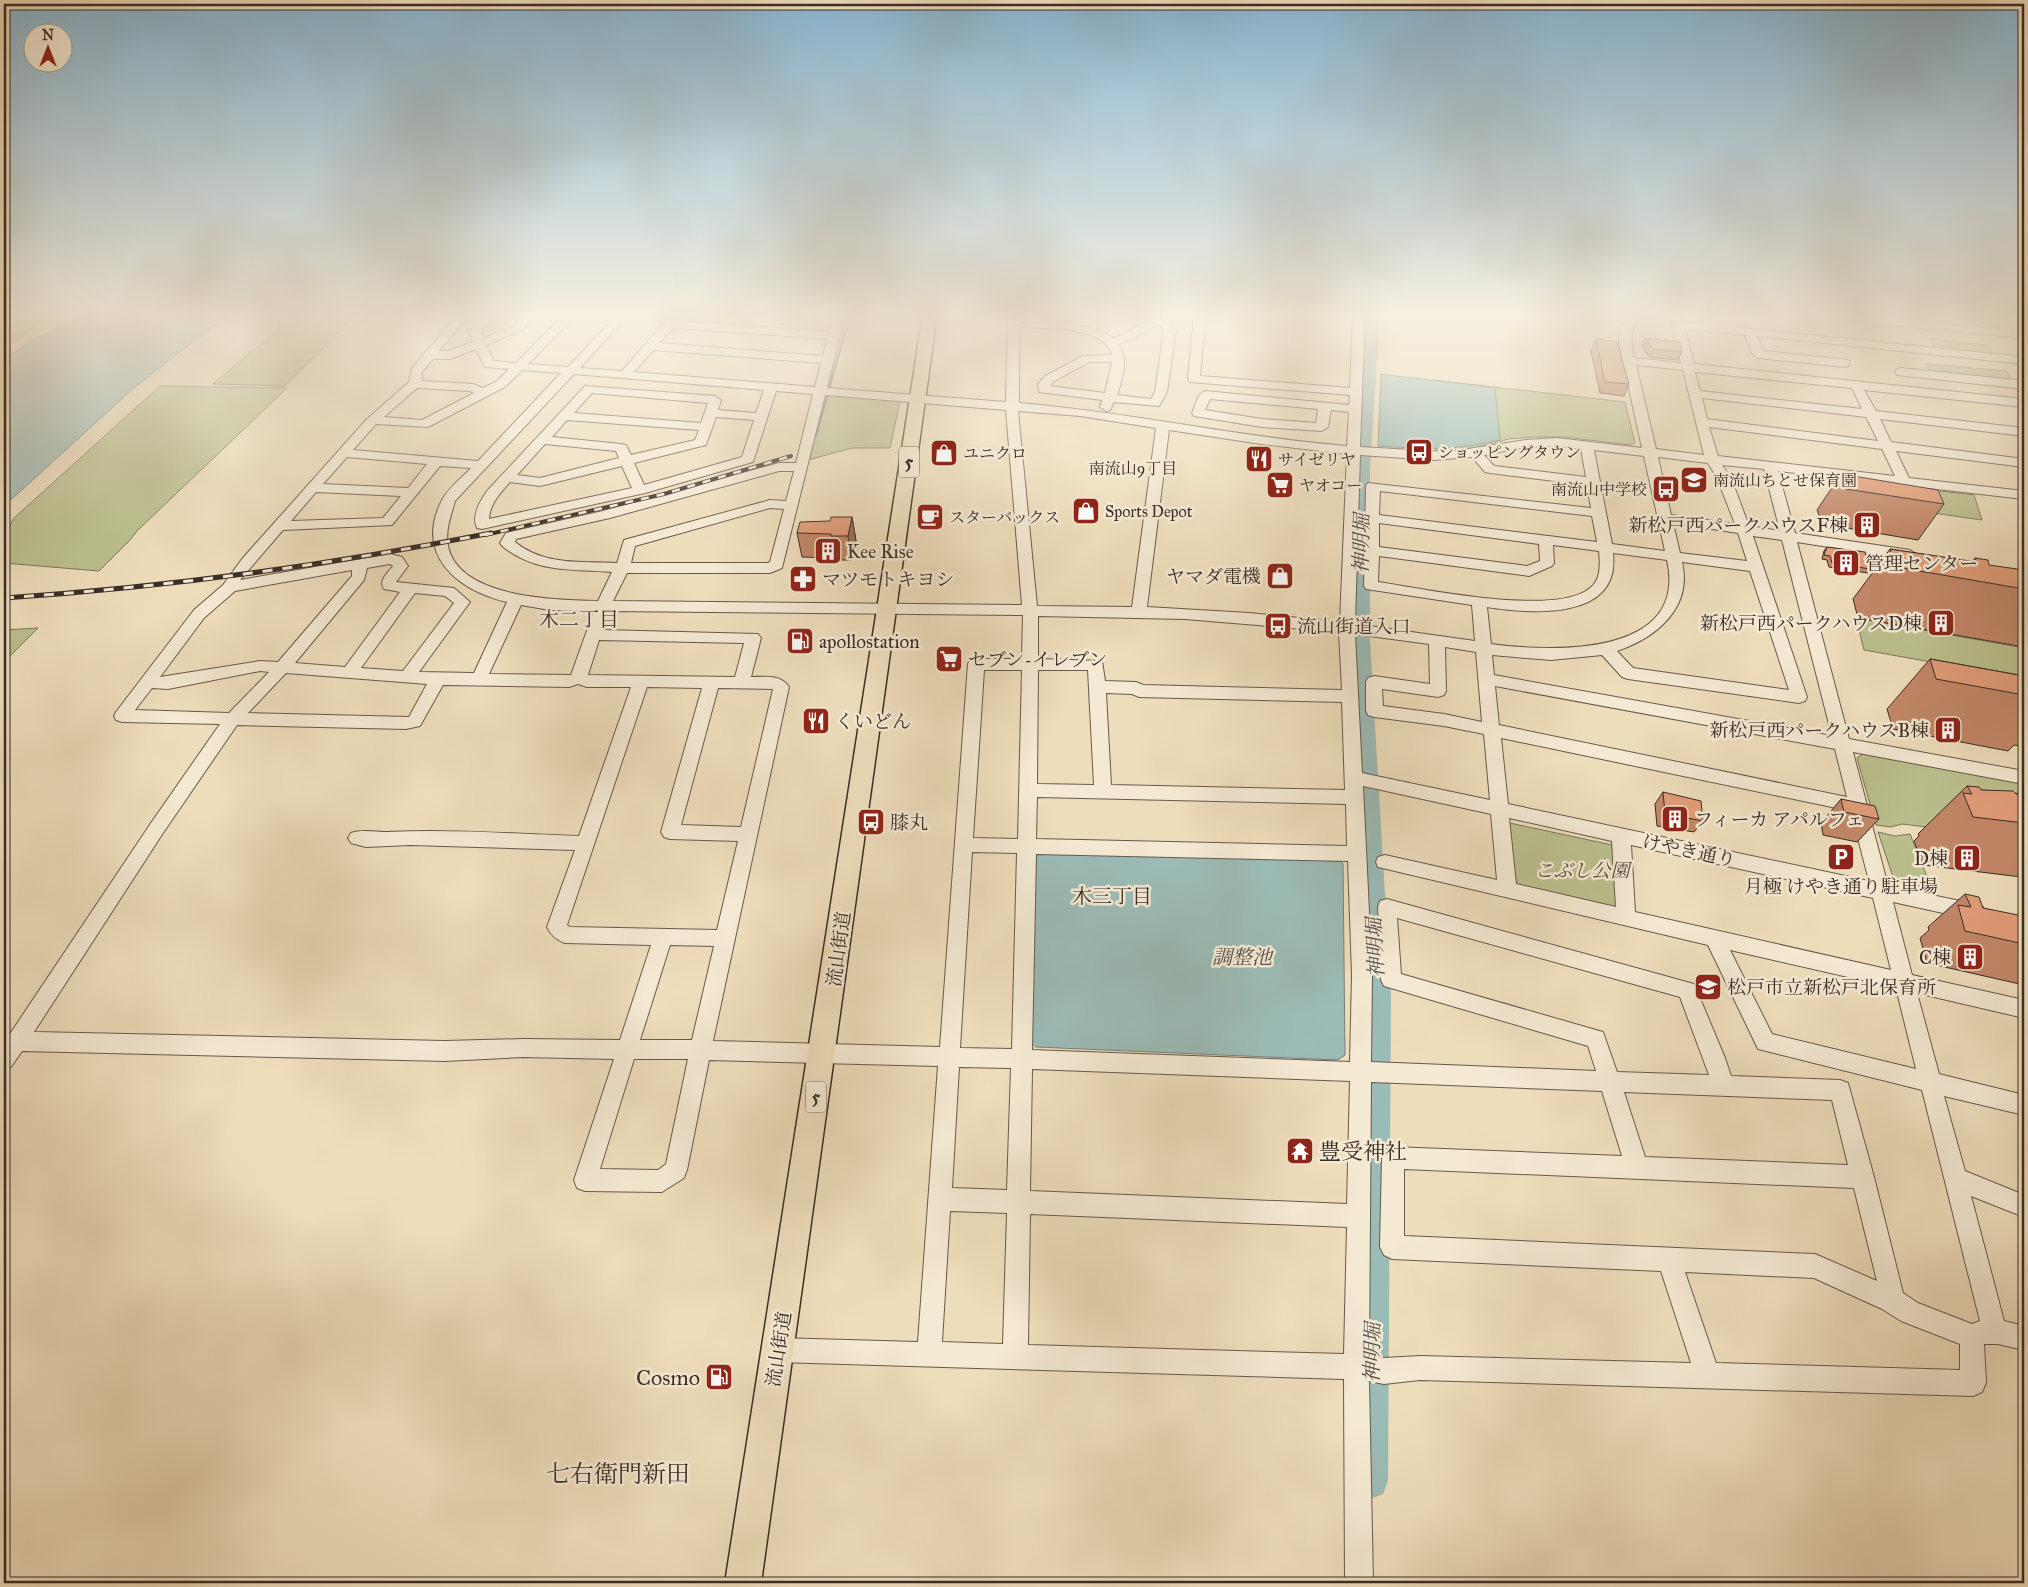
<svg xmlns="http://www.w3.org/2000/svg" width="2028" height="1587" viewBox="0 0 2028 1587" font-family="'IM FELL Great Primer','Noto Serif JP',serif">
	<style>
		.green { fill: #bbc08e; stroke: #7a765b }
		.water { fill: #9bbbb6; stroke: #74827d }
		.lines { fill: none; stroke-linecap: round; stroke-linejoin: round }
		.stream { stroke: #74827d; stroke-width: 2.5 }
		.river { fill: #9bbbb6; fill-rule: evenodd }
		.minor-casing { stroke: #66594d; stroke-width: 2 }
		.major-casing { stroke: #392d28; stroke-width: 3 }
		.minor { fill: #f4e9d3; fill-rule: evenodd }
		.major { fill: #edb; fill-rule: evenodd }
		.rail-far1-casing { stroke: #392d28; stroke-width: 4 }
		.rail-casing { stroke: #392d28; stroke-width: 5 }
		.rail-far1 { stroke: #f4e9d3; stroke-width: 2.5; stroke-dasharray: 8; stroke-linecap: butt }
		.rail { stroke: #f4e9d3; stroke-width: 3; stroke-dasharray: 10; stroke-linecap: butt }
		.wall { fill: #c28768; stroke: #392d28 }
		.shaded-wall { fill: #9e6e55; stroke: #392d28 }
		.building { fill: #e29d79; stroke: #392d28 }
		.labels { text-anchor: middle; stroke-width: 5; stroke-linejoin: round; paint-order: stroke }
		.far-poi-label { font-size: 16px; fill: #392d28; stroke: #f4e9d3; text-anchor: start }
		.far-neighbourhood-label { font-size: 16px; fill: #392d28; stroke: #f4e9d3 }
		.shield { fill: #f4e9d3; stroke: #71655b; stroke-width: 1 }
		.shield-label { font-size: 18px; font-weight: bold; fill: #392d28 }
		.poi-label { font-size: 19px; fill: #392d28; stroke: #f4e9d3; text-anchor: start }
		.street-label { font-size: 19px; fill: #392d28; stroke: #f4e9d3 }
		.park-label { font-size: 19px; font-style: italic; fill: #534a3c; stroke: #f4e9d3 }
		.water-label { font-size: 20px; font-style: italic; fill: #52504c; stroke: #f4e9d3 }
		.neighbourhood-label { font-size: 20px; fill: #392d28; stroke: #f4e9d3 }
		.near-poi-label { font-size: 22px; fill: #392d28; stroke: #f4e9d3; text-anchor: start }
		.near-neighbourhood-label { font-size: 24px; fill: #392d28; stroke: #f4e9d3 }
	</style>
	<rect width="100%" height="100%" fill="#edb"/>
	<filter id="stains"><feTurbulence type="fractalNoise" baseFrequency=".004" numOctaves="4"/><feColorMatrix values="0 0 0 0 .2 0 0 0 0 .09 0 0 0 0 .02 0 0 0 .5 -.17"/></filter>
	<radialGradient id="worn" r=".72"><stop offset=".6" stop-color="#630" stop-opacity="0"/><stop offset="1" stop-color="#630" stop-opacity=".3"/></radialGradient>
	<path class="green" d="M4,314h53l-18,10 -35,25z
		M288,314h69l-72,72 -72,-2 59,-50 7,-7v-4z
		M1929,339l59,6 5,9 -58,-5z
		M1926,364l80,7 5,9 -80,-6z
		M1433,380l192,22 10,41 -4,2 -67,-8h-29l-26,2 -42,11 -31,1z
		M160,386l127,2 -150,143 -7,9 -31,31 -95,-8v-28l10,-17z
		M828,395l72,6 -10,47h-38l-44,12 15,-63z
		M1889,485l85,10 8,25 -85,-12z
		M1856,618l168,30v66l-71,-48 -89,-16z
		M38,628l-34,34v-32z
		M1863,754l161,30v59l-33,-8 -89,-11 -11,3 -15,-2 -19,-67z
		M1505,822l112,24v60l-7,3 -91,-23 -6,-5z
		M1878,832l17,4 15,-2 22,55 -38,-9z"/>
	<path class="water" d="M89,314h140l-94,73 -131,119v-147l33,-21z
		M1381,374l114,14 5,52c-46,11 -75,9 -122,6z
		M1037,852l304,9 2,3 2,191 -7,5 -302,-13 -6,-4 4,-188z"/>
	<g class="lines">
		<path class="stream" d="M816,435l34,-121"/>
		<path class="river" d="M1360,314h16l3,15 -9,139v172l21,356 -3,485 -5,13 -13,5 -13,-5 -5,-13 11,-485 -15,-356 4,-172 11,-139z"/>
		<g class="minor-casing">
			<path id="minor" d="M459,314h11l-31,37h9l25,-9 -4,-10 15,-18h11l-14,18 2,6 31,-12 10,-12h11l-13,16 -36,15 8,16 22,2 49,-49h12l-49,50 40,3 50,-53h11l-49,54 42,3 50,-57h9l2,2 -4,5 150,11 4,-18h12l-18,74 179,14 2,-88h12v6c31,2 66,0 93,18 22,-6 36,-24 58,-24l-5,5 4,2 6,9 -9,62 -8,14 -45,-4 -4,8 -4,1 -6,-4 2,-7 -63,-8 -1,-8 7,-8 38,-20 29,-1c-6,-29 -70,-27 -93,-28v76c110,9 218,34 328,43l2,-34 -18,-2 -3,17 -6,4 -60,-4 -68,-11 -2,-3 7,-18 6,-4 144,14 1,-10 -160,-13 -2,-3 6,-65h12l-6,62 150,12 3,-74h12l-5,133 89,5 77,-12 31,-2 85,10 -23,-105 1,-14 10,-15h11c-11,18 -11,24 -7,44l47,5 -11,-49h12l2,8 340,35v7l-267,-28 6,15 86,9v6l-4,1 -87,-9 -6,-4 -7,-19 -60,-6 9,35 330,35v8l-160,-17 12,21 148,17v8l-144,-17 11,23 133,17v8l-128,-16 13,27 115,13v8l-246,-28 17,62 115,17 7,5 -7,5 -113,-18 52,197 175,32v13l-171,-32 35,134 87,18 7,2 3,6 -3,6 -7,2 -82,-18 19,73 112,25v18l-107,-25 22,81 85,21v20l-80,-19 21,75 59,24v22l-53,-21 33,125 20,5v24l-26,-6h-14l2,39 -4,9 -9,4 -553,-16 -36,4 -15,-3 4,202h-28l-1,-204 -567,-17 -9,-3 -3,-9 3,-9 9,-3 141,4 20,-276 -229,-6 -22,110 -3,8 -22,14 -77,-1 -8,-3 -3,-8 40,-121 -91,-2 -78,4 -423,-10 -11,16 -7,3v-27l147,-220 69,-99 -98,-2 -6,-2 -2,-4 2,-4 78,-102 29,-25 19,-26 124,-139 43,-38 3,-14zM1158,324l6,6 -9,62 -4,7 -34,-4c6,-18 12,-35 1,-51l12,-4zM673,328l154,11 -4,17 -164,-13zM476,349l9,18 24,2 -12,12 -14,7 -10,-4 -51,-3v-9l11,-13h17zM654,350l167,13 -6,24 -181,-15zM1089,362h23l-7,31 -55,-7 3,-4zM1636,365l47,5 21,85 -48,-6zM522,370l39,3 -83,88 -125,-11 23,-26 52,3 77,-40zM1695,372l157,16 10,21 -162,-18zM574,374l190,16 -8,23 -38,-3 3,-10 -6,-4 -130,-10 -98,105c-7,10 -16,25 -10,37l5,1 163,-36 108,-31 23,-71 37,3 -17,69h-17l-176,48 -97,22 -6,10 2,3c33,27 70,23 110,26l-14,29c-40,-1 -139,-2 -150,-55 -3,-16 3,-30 7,-45zM417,388l53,3 4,2 -52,27 -38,-3zM592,393l116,10 -7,20 -127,-10zM825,395l181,15 16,195 -409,-4 14,-28h143l12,-5zM1702,398l164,19 12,24 -171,-22zM1210,399l108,10 -2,14 -54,-4 -57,-9zM1018,411l62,5 76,12 -24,179 -95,-1zM716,417l38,3 -12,37 -98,28 -10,-22 72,-18zM567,420l132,10 -4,10 -64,15 -5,-10 -5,-1 -69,-7zM1709,427l173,22 13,27 -177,-20zM1169,430l92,14 86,10 -7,168 -91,-9 -102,-6zM545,444l71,7 3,7 -79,20 -23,-3zM1557,446l24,3 5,28 -92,-11 -10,-11 42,-8zM1594,450l50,6 21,95 -53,-7zM1360,455l73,5 39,-3 13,15 5,1 97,12 4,23 -223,-25 -2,3 -2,100 2,3 106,16 3,36 -120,-17zM347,457l80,7 -19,24 -85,-4zM1658,457l50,6 9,15 18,46 -64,-9zM1722,465l42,4 16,62 -31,-5 -18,-48zM440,466l31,2c-9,10 -23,20 -29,32 -28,55 15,90 65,102l-33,71 -55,-1 51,-70 -16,-14 -58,-6 12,-16 -6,-9 -12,-3 -150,26 43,-50 109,-5zM622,466l10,22 -143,31c1,-15 11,-26 21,-37l30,4zM779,471h15l-8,30 -16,-1 -146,40 -7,23c-36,-2 -72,3 -102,-21l1,-3 94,-21zM1380,491l212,25 5,26 -218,-27zM316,492l85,4 -18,22 -92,3zM770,508l14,1 -14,53 -2,1h-137l4,-17zM1379,523l160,21 1,17 -13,5 -148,-19zM1673,523l65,10 9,28 -67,-8zM1753,536l29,4 50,196 -338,-61 -2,-20 59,5 51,-5 20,22 6,2 171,24 6,-2 2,-4zM1553,545l46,6c1,11 2,24 -5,33 -28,36 -173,4 -216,-2l1,-26 150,20 23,-10 2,-3zM1613,553l54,7c22,98 -117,92 -176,84l-4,-37c44,7 134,14 126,-54zM1682,562l68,9 39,119 -156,-22 -16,-17c39,-13 76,-43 65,-89zM390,564l3,2c-5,7 -15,14 -9,23l16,3 -55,75 -50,-4 69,-83 3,-12zM352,570v6l-74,86 -18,-1 -100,16 44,-59 31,-27zM415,593l30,3 9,7 -51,68 -42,-3zM521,605l29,5 44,1 -23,64 -82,-1zM609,611l414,4 -1,44h-46l-6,1 -2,4 -28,383 -227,-6 76,-354c-8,-13 -24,-10 -38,-10l10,-39 -3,-4 -156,-4zM1038,616l147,3 154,13 3,58 -199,-5 -7,-3 -31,-1 -3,-20 -64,-2zM1355,634l74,10 1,40 -56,-8 -6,2 -2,4v29l2,4 6,2 70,9 40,8 6,66 -128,-27zM599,640l145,3 -9,34 -147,-2zM1445,647l31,5 6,70 -38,-8 -61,-8 -1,-17 56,8 6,-2 2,-4zM984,670h38l-4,169 -45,-1zM1038,670h50l6,115 -57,-1zM260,671l9,1 -40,41 -94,-3 17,-22 16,1zM286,673l141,11 -18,33 -161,-4zM578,684l9,3h44l-52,149c-63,-2 -127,-7 -191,-4 -12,0 -27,-3 -37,1l-3,5 3,5 15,4 45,-2 164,5 -28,77c4,8 9,13 18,16l86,2 -31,95 -97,-1 -78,2 -411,-9 129,-199 74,-108 169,4 14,-3 23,-41 126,2zM1495,686l340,63 12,48 -348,-72zM647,687l55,1 -41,144 3,5 6,2 68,2 -21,89 -147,-3 -3,-2zM718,688l55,1 -32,138 -60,-2zM1106,693l26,1 7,3 203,5 3,88 -234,-5zM1501,738l350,73 18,70 -361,-77zM1363,786l128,28 6,66 -112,-25 -7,2 -2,5 2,5 330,78 50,104 164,41 58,231 -8,3 -54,-21 -15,-10 -29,-116 -26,-94 -8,-3 -109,-4 -6,-18 -31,-74 -307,-85 -7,2 -2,6 3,73 3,6 204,60 8,25 -225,-9 1,-87zM1037,797l309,7 1,42 -311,-7zM1509,818l103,23 4,66 -100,-23zM1631,845l242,53 18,72 -256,-58zM972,852l45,1 -5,196 -52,-1zM1036,854l312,7 4,114 -2,87 -318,-12zM1397,918l283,79 29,78 -92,-3 -14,-40 -202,-58zM670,945l44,1 -22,94h-52zM1730,950l166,38 20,81 -144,-35zM634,1059h54l-22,105 -8,6 -58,-1zM959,1067l52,1 -4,122 -55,-2zM1032,1069l318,12 -3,123 -317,-13zM1371,1082l231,9 20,65 -229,-9 -8,3 -3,8 -2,89 4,8 8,4 269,12 30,92 -271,-7 -36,2 -15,-2zM1624,1092l208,8 16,65 -203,-8zM1404,1169l450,19 23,93 -62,-27 -411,-18zM950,1211l57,2 -4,131 -61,-2zM1030,1214l317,13 -3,127 -316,-9zM1685,1272l129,6 68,31 19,12 59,23v26l-244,-7z
				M1800,314h43l157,15 -10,-15h11l11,16 12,2v6l-219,-21z
				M1901,368l123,13v8l-127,-14 -2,-3 2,-3z"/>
		</g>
		<g class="major-casing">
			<path id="major" d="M923,314h14l-176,1269h-36z"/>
		</g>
		<use href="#minor" class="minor"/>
		<use href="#major" class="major"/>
		<g class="rail-far1-casing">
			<path id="rail-far1" d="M485,535l179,-41 127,-38"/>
		</g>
		<g class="rail-casing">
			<path id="rail" d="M4,598c164,-11 326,-33 487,-65"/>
		</g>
		<use href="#rail-far1" class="rail-far1"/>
		<use href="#rail" class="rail"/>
	</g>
	<path class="wall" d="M1645,338l37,14 -4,8 -29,-3 -7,-11z
		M1596,339l33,45 -5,12 -24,-3 -9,-42z
		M1841,474l103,30 -26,36 -96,-16 -5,-14z
		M852,517l4,24 -5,19h-16l-1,-2 -32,-1 -5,-24z
		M1827,547l43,22 -2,4 -39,-6 -2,-7 -5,-1 2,-8z
		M1890,549l82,13 3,-4 14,7 35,24v58l-166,-29 -5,-19z
		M1930,659l89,16 5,-6v78l-10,-2 -6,6 -115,-22 -6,-20z
		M1967,786l14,4 43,4v89l-3,-6 -98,-12 -9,-24 5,-5 -1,-2z
		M1663,792l40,29 -9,11 -37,-6 -2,-22z
		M1841,799l38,20 -22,23 -34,-7 -2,-12z
		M1965,894l18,14 41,11v66l-97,-22 -7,-25 9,-8 -1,-3z"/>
	<path class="shaded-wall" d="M852,517l4,24 -5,19 -3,-24z"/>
	<path class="building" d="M1645,338l35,4 2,10 -29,-3z
		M1596,339l21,3 12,42 -24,-2z
		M1841,474l97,16 6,14 -98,-15z
		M831,517h21l-4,19h-17v-2l-34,-1 3,-11 30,-1z
		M1827,547l38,5 5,17 -38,-6 -2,-7 -6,-1z
		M1890,549l87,13 -2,-4 13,2 1,5 35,5v19l-128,-22z
		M1930,659l94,17v19l-88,-16z
		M1967,786l12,1 2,3 32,1 3,3h8v29l-51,-6 -10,-24 9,1z
		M1663,792l38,9 2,20 -38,-7z
		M1841,799l34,7 4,13 -35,-7z
		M1965,894l14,3 4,11 35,7 1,3 5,1v25l-59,-13 -7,-26 13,2z"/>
	<linearGradient id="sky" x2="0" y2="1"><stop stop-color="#89b7d4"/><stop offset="0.59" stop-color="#f7f0e0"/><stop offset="1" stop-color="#f7f0e0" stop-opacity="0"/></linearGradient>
	<rect width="2028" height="536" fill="url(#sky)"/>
	<defs>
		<g id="bus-square" transform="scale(1.4375)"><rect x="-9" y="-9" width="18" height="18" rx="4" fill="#8f2418" stroke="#f4e9d3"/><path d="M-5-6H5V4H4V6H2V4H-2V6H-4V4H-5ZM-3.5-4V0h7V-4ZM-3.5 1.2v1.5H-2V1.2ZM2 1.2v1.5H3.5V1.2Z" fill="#fff"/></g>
		<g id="shop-square" transform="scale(1.4375)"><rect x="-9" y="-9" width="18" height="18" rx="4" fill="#8f2418" stroke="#f4e9d3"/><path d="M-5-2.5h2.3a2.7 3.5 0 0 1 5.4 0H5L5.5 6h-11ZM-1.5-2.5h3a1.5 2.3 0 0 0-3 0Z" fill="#fff"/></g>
		<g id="restaurant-square" transform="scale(1.4375)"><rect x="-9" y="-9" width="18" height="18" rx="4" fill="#8f2418" stroke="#f4e9d3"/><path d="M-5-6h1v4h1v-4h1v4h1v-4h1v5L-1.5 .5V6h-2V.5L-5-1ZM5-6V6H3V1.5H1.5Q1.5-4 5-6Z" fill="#fff"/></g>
		<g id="school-square" transform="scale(1.4375)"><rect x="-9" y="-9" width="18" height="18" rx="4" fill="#8f2418" stroke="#f4e9d3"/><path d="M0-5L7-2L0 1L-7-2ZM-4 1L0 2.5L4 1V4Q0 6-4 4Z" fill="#fff"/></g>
		<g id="supermarket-square" transform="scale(1.4375)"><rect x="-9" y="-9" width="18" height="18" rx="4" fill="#8f2418" stroke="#f4e9d3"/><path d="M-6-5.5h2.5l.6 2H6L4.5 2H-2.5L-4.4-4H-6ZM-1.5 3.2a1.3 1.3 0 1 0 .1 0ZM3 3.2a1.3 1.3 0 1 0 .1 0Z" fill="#fff"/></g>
		<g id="cafe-square" transform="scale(1.4375)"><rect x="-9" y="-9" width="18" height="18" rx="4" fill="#8f2418" stroke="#f4e9d3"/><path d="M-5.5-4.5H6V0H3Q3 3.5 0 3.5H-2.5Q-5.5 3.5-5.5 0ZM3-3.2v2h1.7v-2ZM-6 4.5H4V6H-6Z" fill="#fff"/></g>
		<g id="building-square" transform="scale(1.4375)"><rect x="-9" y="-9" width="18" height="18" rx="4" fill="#8f2418" stroke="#f4e9d3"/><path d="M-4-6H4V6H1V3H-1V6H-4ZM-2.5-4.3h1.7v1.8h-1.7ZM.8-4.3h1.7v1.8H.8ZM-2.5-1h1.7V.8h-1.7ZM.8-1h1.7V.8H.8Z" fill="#fff"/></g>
		<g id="pharmacy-square" transform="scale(1.4375)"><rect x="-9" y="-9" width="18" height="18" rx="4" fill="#8f2418" stroke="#f4e9d3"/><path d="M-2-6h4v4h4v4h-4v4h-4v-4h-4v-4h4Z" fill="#fff"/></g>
		<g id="fuel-square" transform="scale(1.4375)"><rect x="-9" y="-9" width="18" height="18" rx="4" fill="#8f2418" stroke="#f4e9d3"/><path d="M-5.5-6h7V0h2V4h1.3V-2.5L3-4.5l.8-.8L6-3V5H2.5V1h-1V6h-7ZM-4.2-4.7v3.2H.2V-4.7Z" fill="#fff"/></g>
		<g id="parking-square" transform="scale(1.4375)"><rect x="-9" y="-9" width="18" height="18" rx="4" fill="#8f2418" stroke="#f4e9d3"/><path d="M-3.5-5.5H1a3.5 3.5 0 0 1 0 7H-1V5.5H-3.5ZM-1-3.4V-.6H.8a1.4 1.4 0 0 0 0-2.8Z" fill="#fff"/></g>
		<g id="temple-square" transform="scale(1.4375)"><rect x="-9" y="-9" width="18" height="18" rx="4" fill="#8f2418" stroke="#f4e9d3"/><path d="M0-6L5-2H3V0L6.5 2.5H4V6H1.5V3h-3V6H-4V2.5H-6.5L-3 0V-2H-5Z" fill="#fff"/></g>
	</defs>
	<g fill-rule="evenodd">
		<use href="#bus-square" x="1419" y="452"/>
		<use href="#shop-square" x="944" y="453"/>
		<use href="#restaurant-square" x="1259" y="459"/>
		<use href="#school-square" x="1694" y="480"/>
		<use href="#supermarket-square" x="1280" y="485"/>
		<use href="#bus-square" x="1666" y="489"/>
		<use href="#shop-square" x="1086" y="511"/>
		<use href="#cafe-square" x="930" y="517"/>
		<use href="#building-square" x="1867" y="525"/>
		<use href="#building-square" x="828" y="551"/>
		<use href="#building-square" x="1846" y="563"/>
		<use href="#shop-square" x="1280" y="576"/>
		<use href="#pharmacy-square" x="803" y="579"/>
		<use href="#building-square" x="1941" y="623"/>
		<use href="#bus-square" x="1278" y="626"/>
		<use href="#fuel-square" x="800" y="641"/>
		<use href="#supermarket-square" x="949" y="659"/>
		<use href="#restaurant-square" x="816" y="721"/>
		<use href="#building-square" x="1948" y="730"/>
		<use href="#building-square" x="1675" y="819"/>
		<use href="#bus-square" x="871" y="822"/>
		<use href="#parking-square" x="1841" y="857"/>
		<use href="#building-square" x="1967" y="858"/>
		<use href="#building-square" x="1970" y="957"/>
		<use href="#school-square" x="1708" y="987"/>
		<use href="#temple-square" x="1300" y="1151"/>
		<use href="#fuel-square" x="719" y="1377"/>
	</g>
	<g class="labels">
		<g class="far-poi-label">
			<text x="1438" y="458">ショッピングタウン</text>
			<text x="963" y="459">ユニクロ</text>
			<text x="1278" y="465">サイゼリヤ</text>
			<text x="1713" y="486">南流山ちとせ保育園</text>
			<text x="1299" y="491">ヤオコー</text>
			<text x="1647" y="495" text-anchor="end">南流山中学校</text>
			<text x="1105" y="517">Sports Depot</text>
			<text x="949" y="523">スターバックス</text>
		</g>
		<g class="far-neighbourhood-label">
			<text x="1133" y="474">南流山9丁目</text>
		</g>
		<g class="shield">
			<rect x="899" y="446.5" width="20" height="31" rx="4"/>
			<rect x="806" y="1081.5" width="20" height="31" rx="4"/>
		</g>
		<g class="shield-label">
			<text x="909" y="468">5</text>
			<text x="816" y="1103">5</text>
		</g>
		<g class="poi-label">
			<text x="1848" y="532" text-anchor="end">新松戸西パークハウスF棟</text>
			<text x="847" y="558">Kee Rise</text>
			<text x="1865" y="570">管理センター</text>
			<text x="1261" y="583" text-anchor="end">ヤマダ電機</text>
			<text x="822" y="586">マツモトキヨシ</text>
			<text x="1922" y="630" text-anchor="end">新松戸西パークハウスD棟</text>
			<text x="1297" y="633">流山街道入口</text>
			<text x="819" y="648">apollostation</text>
			<text x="968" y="666">セブン-イレブン</text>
			<text x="835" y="728">くいどん</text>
			<text x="1929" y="737" text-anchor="end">新松戸西パークハウスB棟</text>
			<text x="1694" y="826">フィーカ アパルフェ</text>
			<text x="890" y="829">膝丸</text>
			<text x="1948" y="865" text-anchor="end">D棟</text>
			<text x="1841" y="893" text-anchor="middle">月極 けやき通り駐車場</text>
			<text x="1951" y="964" text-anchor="end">C棟</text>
			<text x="1727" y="994">松戸市立新松戸北保育所</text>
		</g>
		<g class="street-label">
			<text transform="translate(1689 850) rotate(12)" y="7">けやき通り</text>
			<text transform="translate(838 949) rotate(-82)" y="7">流山街道</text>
			<text transform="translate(778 1349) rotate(-81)" y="7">流山街道</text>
		</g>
		<g class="park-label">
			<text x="1582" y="877">こぶし公園</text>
		</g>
		<g class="water-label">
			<text transform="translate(1361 544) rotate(-89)" y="7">神明堀</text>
			<text transform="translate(1375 948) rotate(-93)" y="7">神明堀</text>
			<text x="1242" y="964">調整池</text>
			<text transform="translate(1372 1353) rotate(-89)" y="7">神明堀</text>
		</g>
		<g class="neighbourhood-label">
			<text x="579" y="626">木二丁目</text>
			<text x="1112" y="903">木三丁目</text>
		</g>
		<g class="near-poi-label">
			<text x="1319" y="1159">豊受神社</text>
			<text x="700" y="1385" text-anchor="end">Cosmo</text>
		</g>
		<g class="near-neighbourhood-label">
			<text x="618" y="1482">七右衛門新田</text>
		</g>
	</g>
	<rect width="2028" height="1587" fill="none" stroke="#edb" stroke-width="20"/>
	<rect x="5" y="5" width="2018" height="1577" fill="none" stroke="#392d28" stroke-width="2.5"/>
	<rect x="10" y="10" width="2008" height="1567" fill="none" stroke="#392d28"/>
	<g transform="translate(48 48)"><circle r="24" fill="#f4e9d3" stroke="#a99e8f"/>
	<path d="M0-4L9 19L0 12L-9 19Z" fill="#8f2418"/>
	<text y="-8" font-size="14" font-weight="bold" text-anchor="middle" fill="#392d28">N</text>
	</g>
	<rect width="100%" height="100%" filter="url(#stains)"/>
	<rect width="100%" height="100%" fill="url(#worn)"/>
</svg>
